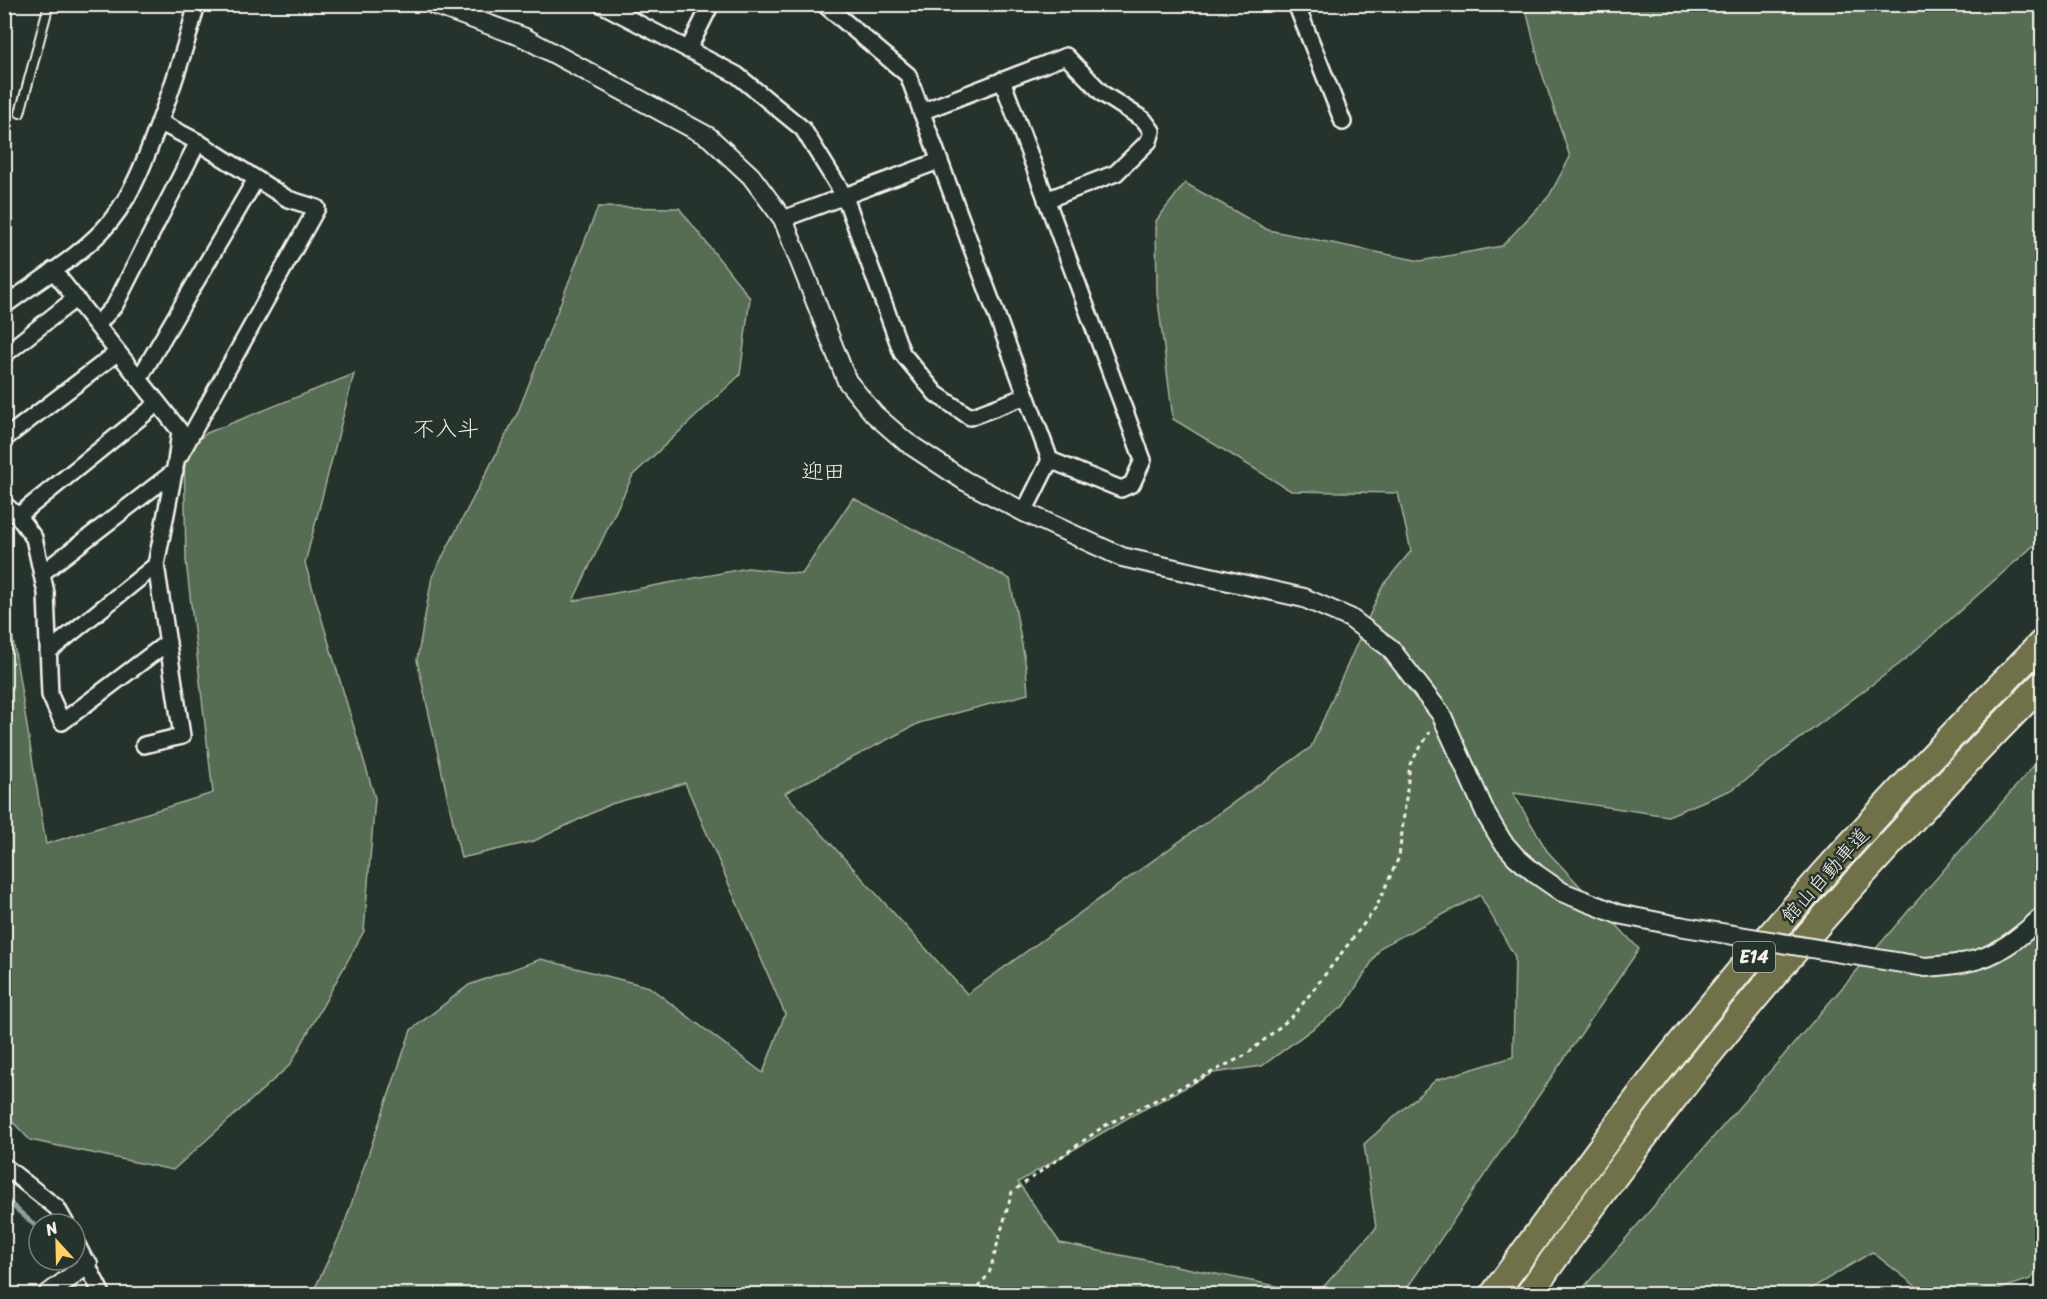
<svg xmlns="http://www.w3.org/2000/svg" width="2047" height="1299" viewBox="0 0 2047 1299" font-family="Sriracha,'Klee One',sans-serif">
	<style>
		.green { fill: #566d52; stroke: #a5af9d; stroke-width: 1.5; fill-rule: evenodd }
		.lines { fill: none; stroke-linecap: round; stroke-linejoin: round }
		.stream { stroke: #8ca19d; stroke-width: 5 }
		.service-casing { stroke: #f4f1e8; stroke-width: 12 }
		.minor-casing { stroke: #f4f1e8; stroke-width: 20 }
		.tertiary-casing { stroke: #f4f1e8; stroke-width: 22 }
		.motorway-casing { stroke: #f4f1e8; stroke-width: 30 }
		.path { stroke: #f4f1e8; stroke-width: 3; stroke-dasharray: 4.5 4.5; stroke-linecap: butt }
		.service { stroke: #26332d; stroke-width: 8 }
		.minor { stroke: #26332d; stroke-width: 15 }
		.tertiary { stroke: #26332d; stroke-width: 18 }
		.motorway { stroke: #6f714a; stroke-width: 26 }
		.tertiary-bridge-casing { stroke: #f4f1e8; stroke-width: 22; stroke-linecap: butt }
		.tertiary-bridge { stroke: #26332d; stroke-width: 18 }
		.labels { text-anchor: middle; stroke-width: 5; stroke-linejoin: round; paint-order: stroke }
		.shield { fill: #26332d; stroke: #b6b8b0; stroke-width: 1.5 }
		.shield-label { font-size: 18px; font-weight: bold; fill: #f4f1e8 }
		.street-label { font-size: 20px; fill: #f4f1e8; stroke: #26332d }
		.quarter-label { font-size: 22px; fill: #f4f1e8; stroke: #26332d }
	</style>
	<rect width="100%" height="100%" fill="#26332d"/>
	<filter id="ink" filterUnits="userSpaceOnUse"><feTurbulence type="fractalNoise" baseFrequency=".0167" numOctaves="2"/><feDisplacementMap in="SourceGraphic" scale="12" xChannelSelector="R" yChannelSelector="G"/><feConvolveMatrix kernelMatrix="1 2 1 2 8 2 1 2 1" color-interpolation-filters="sRGB"/></filter>
	<g filter="url(#ink)">
		<path class="green" d="M1525,5h517v533l-140,124 -169,127 -65,27 -155,-23 34,58 92,98 -236,345h-1091l30,-63 69,-201 58,-45 72,-26 108,28 114,86 22,-59 -100,-231 -74,21 -77,37 -73,17 -44,-198 15,-83 86,-165 80,-205 81,1 71,90 -10,77 -107,100 -60,126 175,-33 54,6 51,-76 157,81 16,88 2,27 -109,29 -134,70 182,201 344,-247 72,-162 28,-34 -13,-58 -107,-2 -118,-72 -16,-126 -1,-72 29,-38 83,47 152,31 82,-15 47,-50 21,-39 -30,-90zM1480,895l35,62 -2,100 -77,23 -72,64 12,84 -59,66 -257,-51 -42,-61 113,-66 82,-43 49,-7 83,-61 36,-58z
			M354,374l-49,189 70,235 -11,133 -74,134 -117,105 -143,-30 -25,-26 -1,-530 42,260 167,-51 -27,-232 -2,-111 23,-17z
			M2042,756v508l-12,15 -45,15h-59l-54,-42 -70,42h-224z"/>
		<g class="lines">
			<path class="stream" d="M4,1198l35,31
				M59,1260l8,14
				M71,1283l6,11"/>
			<g class="service-casing">
				<path id="service" d="M20,113l29,-109"/>
			</g>
			<g class="minor-casing">
				<path id="minor" d="M601,4l136,71 66,54 42,68 57,156 34,41 34,23 56,-21
					M824,4l84,71 142,385 71,29 11,-5 11,-24 -141,-380
					M1296,4l47,118
					M688,50l23,-46
					M921,112l145,-56 37,38 41,26 8,11 -3,10 -33,32 -70,27
					M159,122l39,20 90,57 29,9 -137,247
					M783,219l156,-58
					M53,270l127,161 -4,31 -20,103 26,171 -38,9
					M4,306c32,-24 71,-47 98,-75 28,-29 42,-68 56,-105 15,-40 28,-80 39,-122
					M97,325l18,-20 83,-163
					M4,355l72,-57
					M139,379l117,-200
					M4,439l114,-87
					M4,504l14,12 16,22 12,55 4,102 12,27 106,-80
					M1024,512l26,-52
					M18,516l140,-113
					M42,573l133,-102
					M48,652l108,-87
					M4,1166l53,42 9,16
					M75,1241l27,53"/>
			</g>
			<g class="tertiary-casing">
				<path id="tertiary" d="M432,4l91,33 186,100 42,39 32,43 64,162 27,33 32,28 59,39 59,31 98,45 182,41 46,20 40,30 51,66 46,102 15,25 14,16 20,17 26,18 56,22 61,12
					M1926,967c13,-1 28,-2 41,-5 30,-5 54,-26 75,-45
					M48,1294l40,-30"/>
			</g>
			<g class="motorway-casing">
				<path id="motorway" d="M1494,1294c64,-88 127,-176 195,-261 110,-137 230,-265 353,-390
					M1529,1294c58,-82 118,-164 182,-243 103,-128 216,-250 331,-367"/>
			</g>
			<path class="path" d="M972,1294l17,-20 23,-82 92,-66 142,-71 48,-40 82,-107 23,-51 11,-93 20,-32"/>
			<use href="#service" class="service"/>
			<use href="#minor" class="minor"/>
			<use href="#tertiary" class="tertiary"/>
			<use href="#motorway" class="motorway"/>
			<g class="tertiary-bridge-casing">
				<path id="tertiary-bridge" d="M1679,926l247,41"/>
			</g>
			<use href="#tertiary-bridge" class="tertiary-bridge"/>
		</g>
	</g>
	<g class="labels">
		<rect class="shield" x="1733" y="942" width="42" height="30" rx="4.5"/>
		<g class="shield-label">
			<text x="1754" y="963">E14</text>
		</g>
		<g class="street-label">
			<text transform="translate(1825 875) rotate(-48)" y="7">館山自動車道</text>
		</g>
		<g class="quarter-label">
			<text x="446" y="436">不入斗</text>
			<text x="823" y="479">迎田</text>
		</g>
	</g>
	<rect width="2047" height="1299" fill="none" stroke="#26332d" stroke-width="24"/>
	<rect x="12" y="12" width="2023" height="1275" fill="none" stroke="#f4f1e8" stroke-width="2" filter="url(#ink)"/>
	<g transform="translate(57 1242) rotate(338)"><circle r="28" fill="#26332d" stroke="#787f78" stroke-width="1.5"/>
	<path d="M0-4.5L10 22L0 15L-10 22Z" fill="#ffd166"/>
	<text y="-9" font-size="16" font-weight="bold" text-anchor="middle" fill="#f4f1e8">N</text>
	</g>
</svg>
